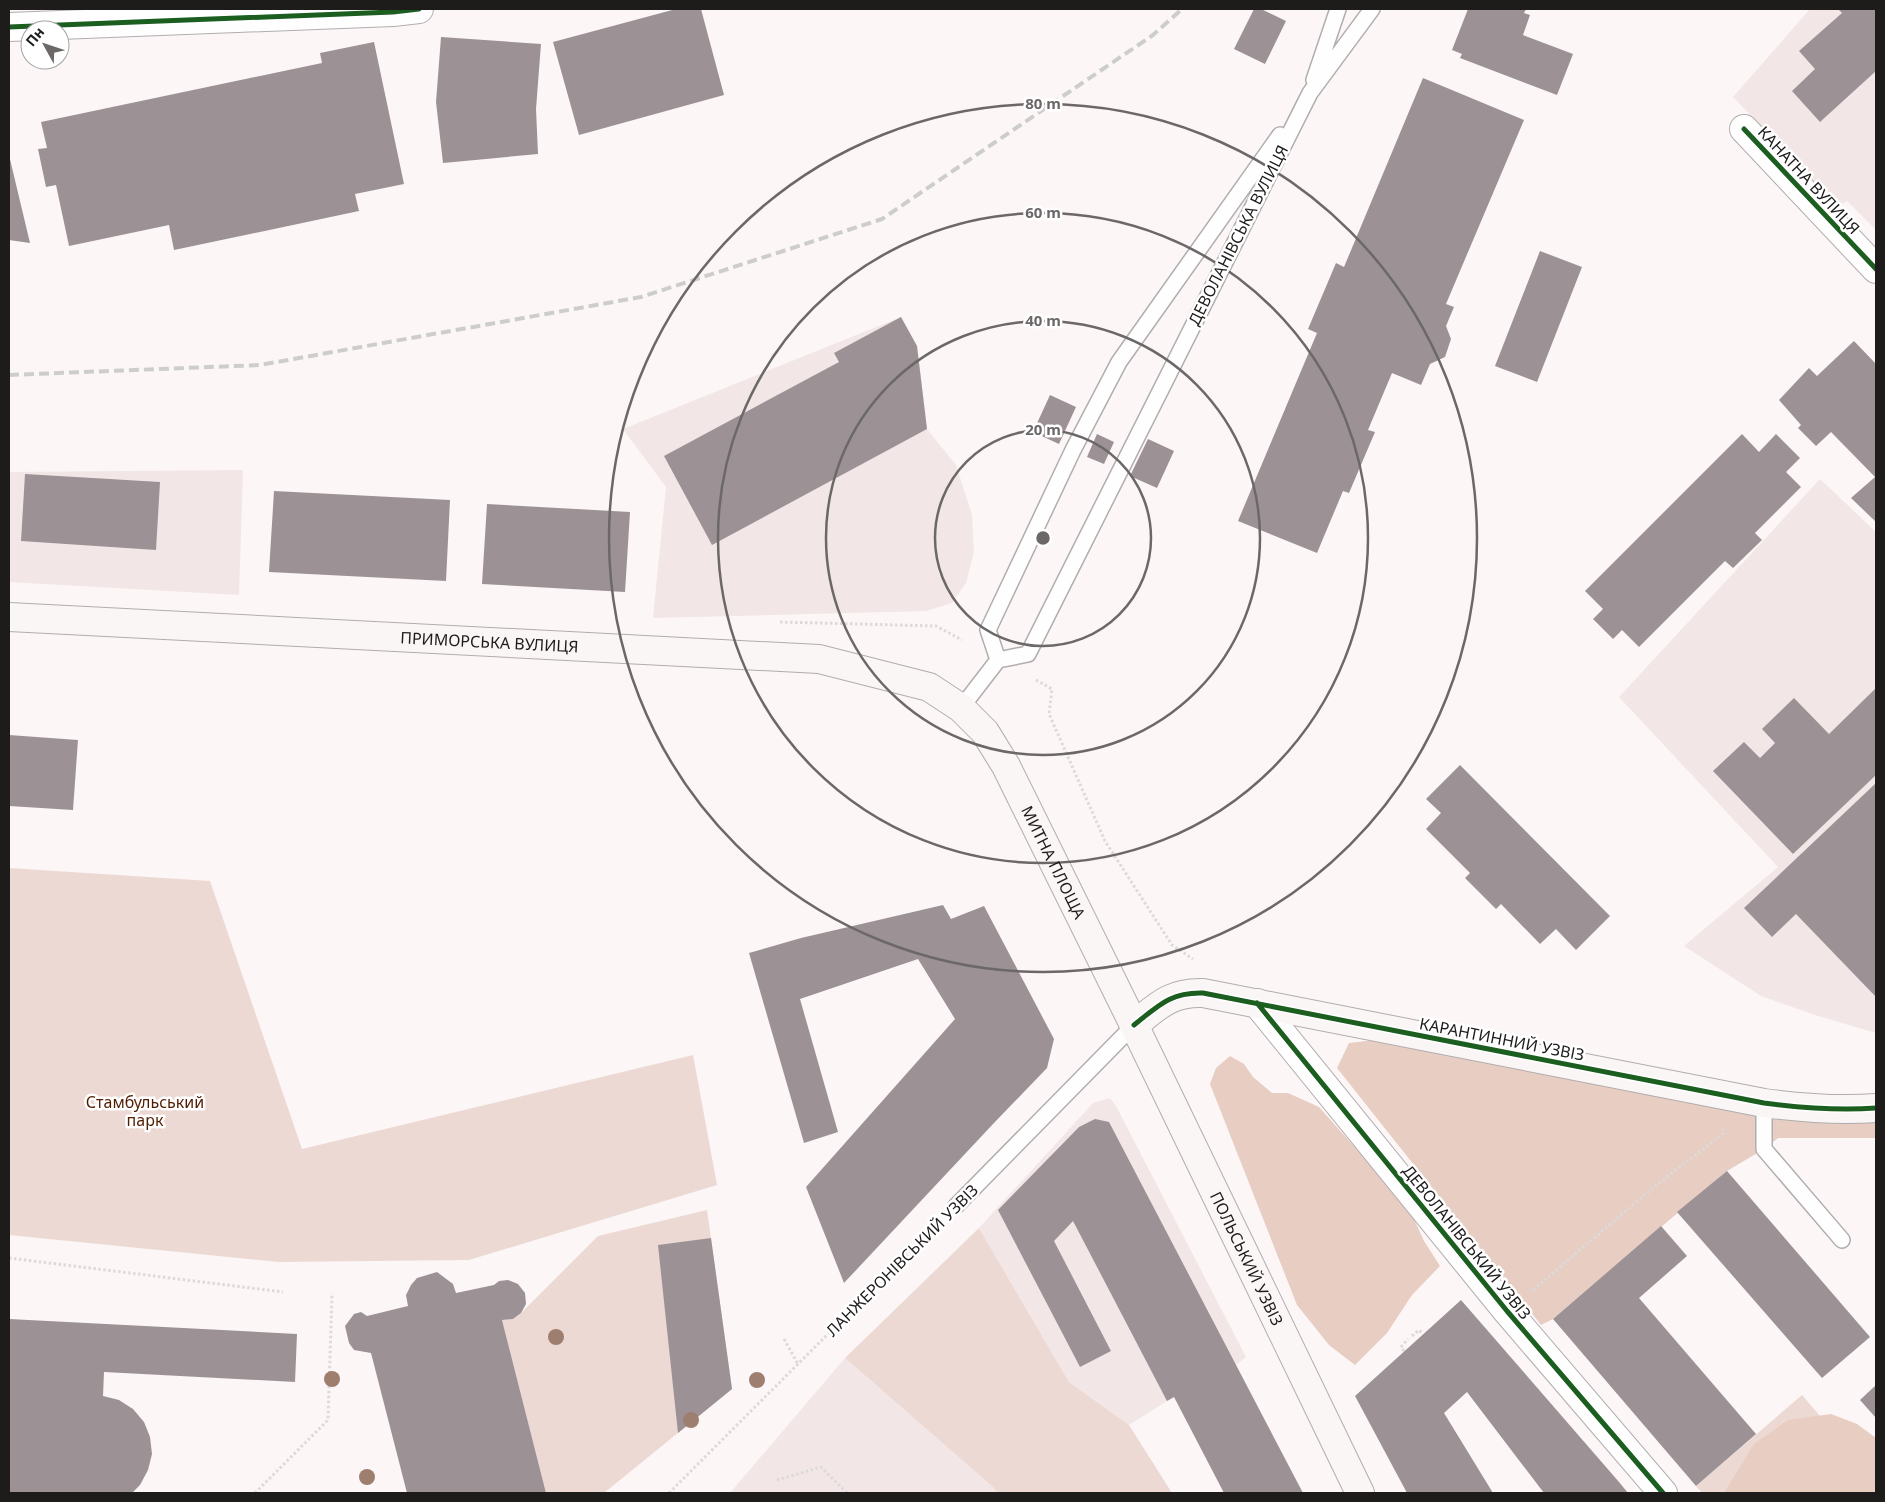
<svg xmlns="http://www.w3.org/2000/svg" width="1885" height="1502" viewBox="0 0 1885 1502" font-family="'Noto Sans',sans-serif">
	<style>
		.built { fill: #f2e6e7 }
		.green { fill: #ecd9d3 }
		.forest { fill: #e8cdc3 }
		.building { fill: #9c9296 }
		.lines { fill: none; stroke-linecap: round; stroke-linejoin: round }
		.lane-casing { stroke: #b1adae; stroke-width: 18 }
		.street-casing { stroke: #b1adae; stroke-width: 30 }
		.secondary-casing { stroke: #b1adae; stroke-width: 30 }
		.path { stroke: #dcdada; stroke-width: 3; stroke-dasharray: 2.5 2.5; stroke-linecap: butt }
		.lane { stroke: #fffefe; stroke-width: 15 }
		.street { stroke: #fffefe; stroke-width: 28 }
		.secondary { stroke: #faf6f6; stroke-width: 28 }
		.rail { stroke: #cecdcd; stroke-width: 4; stroke-dasharray: 10 5; stroke-linecap: butt }
		.cycleway-casing { stroke: #fff; stroke-width: 8 }
		.cycleway { stroke: #1b5e20; stroke-width: 5 }
		.tree { fill: #9e7e6f }
		.ring { fill: none; stroke: #6c6868; stroke-width: 2.5 }
		.labels { text-anchor: middle; stroke-width: 5; stroke-linejoin: round; paint-order: stroke }
		.street-label { font-size: 16px; fill: #1e1b1b; stroke: #fff }
		.park-label { font-size: 16px; fill: #521c00; stroke: #fff }
		.centre { fill: #6c6868; stroke: #fff; stroke-width: 2.5 }
		.ring-label { font-size: 15px; text-anchor: middle; font-weight: bold; fill: #6c6868; stroke: #fff; stroke-width: 5; stroke-linejoin: round; paint-order: stroke }
	</style>
	<rect width="100%" height="100%" fill="#fcf6f7"/>
	<path class="built" d="M1810,9h66v221l-29,-29 -9,5 -105,-109z
		M901,317l16,29 10,83 29,36 16,50 2,37 -8,31 -14,20 -26,8 -273,7 13,-131 -43,-58z
		M243,470l-4,125 -230,-13v-110z
		M1820,479l56,53v77l-2,2 2,2v420l-61,-18 -54,-19 -77,-50 94,-79 -159,-170z
		M1110,1098l6,8 130,251 -10,8 -69,36 -38,24 -60,-43 -90,-154 114,-125z
		M845,1358l149,130 3,5h-267z"/>
	<path class="green" d="M9,868l201,13 92,268 391,-94 24,130 -248,75 -191,2 -269,-27z
		M707,1210l25,179 -128,104h-58l-44,-173 11,-1 8,-6 77,-77z
		M979,1228l90,154 60,43 43,68h-175l-3,-5 -149,-130z
		M1802,1395l74,86v12h-174l-6,-7z"/>
	<path class="forest" d="M1375,1040l112,20 94,22 195,29h100v27h-98l-14,11 -37,22 -174,148 -12,6 -204,-257 12,-25z
		M1230,1056l14,8 9,13 19,16h16l31,14 90,101 15,33 16,25 -28,29 -25,38 -32,32 -26,-20 -32,-40 -87,-221 6,-16z
		M1831,1414l26,10 19,14v55h-152l30,-49 34,-24z"/>
	<path class="building" d="M676,9h25l23,86 -145,40 -26,-93z
		M1254,9h7l25,12 -21,43 -31,-15z
		M1468,9h58l-2,4 6,2 -7,20 50,19 -16,41 -97,-37 2,-4 -10,-4z
		M1838,9h38v62l-56,51 -28,-31 23,-22 -16,-18 43,-38z
		M441,37l100,7 -5,65 2,45 -95,9 -7,-61z
		M374,42l30,142 -49,10 4,17 -185,39 -5,-25 -100,21 -13,-61 -10,2 -8,-38 9,-1 -6,-26 281,-59 -2,-10z
		M1423,78l101,42 -78,184 8,3 -8,19 5,13 -6,18 -15,7 -9,21 -29,-12 -24,57 7,2 -26,61 -6,-2 -26,62 -79,-32 79,-188 -9,-4 28,-66 8,4z
		M9,155l21,88 -21,-3z
		M1540,251l42,16 -45,115 -42,-16z
		M901,317l16,29 10,83 -215,116 -48,-89 175,-94 -5,-9z
		M1854,341l22,23v158l-25,-24 24,-21 -44,-45 -15,14 -18,-18 3,-3 -22,-25 30,-32 8,8z
		M1050,395l26,12 -17,37 -26,-12z
		M1097,434l17,8 -10,22 -17,-7z
		M1742,434l17,18 17,-18 24,24 -14,14 15,15 -46,46 7,7 -29,28 -8,-7 -86,86 -17,-17 -9,9 -20,-20 10,-10 -18,-18z
		M1148,439l26,12 -17,37 -27,-12z
		M25,474l135,8 -4,68 -135,-9z
		M274,491l176,9 -4,81 -177,-9z
		M487,504l143,8 -5,80 -143,-8z
		M1876,688v87l-83,79 -80,-83 31,-29 16,16 15,-15 -13,-14 32,-31 35,36z
		M9,735l69,5 -5,70 -64,-4z
		M1460,765l150,151 -34,34 -20,-21 -16,15 -39,-40 -5,5 -31,-31 5,-5 -44,-44 15,-16 -15,-14z
		M1876,783v214l-80,-83 -24,23 -28,-29z
		M943,905l8,14 33,-13 70,133 -7,29 -54,56 -149,159 -38,-96 149,-168 -37,-60 -118,40 38,133 -34,11 -55,-190 52,-15z
		M1095,1119l14,3 194,371h-79l-50,-96 -7,4 -94,-180 -19,20 57,110 -31,16 -82,-157 81,-83z
		M1727,1171l143,166 -48,41 -145,-166z
		M1661,1226l26,30 -48,42 117,136 -60,52 -143,-167z
		M711,1238l21,151 -54,44 -20,-188z
		M437,1272l16,12 3,9 38,-8 5,-4 9,-1 10,4 7,9 1,11 -5,9 -8,6 -11,1 44,173h-139l-36,-140 -17,-3 -5,-7 -4,-17 9,-12 7,-2 6,4 41,-10 -2,-11 5,-10 6,-7z
		M1461,1300l158,182 9,11h-84l-77,-101 -23,21 49,80h-86l-52,-97z
		M9,1319l288,15 -2,48 -191,-10 -1,24 16,4 14,9 11,13 6,15 2,17 -4,16 -8,15 -8,8h-123z
		M1876,1385v33l-16,-18z"/>
	<g class="lines">
		<g class="lane-casing">
			<path id="lane" d="M1314,80l24,-71
				M998,660l-10,-30 85,-180 46,-88 161,-227
				M961,708l37,-48 30,-6 282,-561 62,-84
				M1764,1103v46l78,91
				M956,1206l178,-181"/>
		</g>
		<g class="street-casing">
			<path id="street" d="M9,27l384,-15 26,-3
				M1744,129l132,140
				M1257,1003l250,308 156,182"/>
		</g>
		<g class="secondary-casing">
			<g id="secondary">
				<path id="s1" d="M9,617l810,42 110,28 32,21 24,24 21,34 128,259 226,468"/>
				<path d="M1134,1025c24,-19 36,-33 69,-32l561,110c38,5 74,8 112,5"/>
			</g>
		</g>
		<path class="path" d="M780,622l156,4 26,14
			M1036,680l16,9 -3,25 56,127 67,104 21,14
			M9,1258l274,34
			M1533,1290l122,-104 68,-52 1,-5
			M1412,1336l7,-6 4,4
			M784,1339l14,25
			M1404,1351l-3,-4 7,-8
			M777,1480l44,-13 26,26
			M255,1493l73,-73 4,-127
			M669,1493l269,-269"/>
		<use href="#lane" class="lane"/>
		<use href="#street" class="street"/>
		<use href="#secondary" class="secondary"/>
		<path class="rail" d="M9,375l251,-10 381,-68 241,-78 271,-184 29,-26"/>
		<g class="cycleway-casing">
			<path id="cycleway" d="M9,27l384,-15 26,-3
				M1744,129l132,140
				M1257,1003l250,308 156,182
				M1134,1025c24,-19 36,-33 69,-32l561,110c38,5 74,8 112,5"/>
		</g>
		<use href="#cycleway" class="cycleway"/>
	</g>
	<g class="tree">
		<circle cx="556" cy="1337" r="8"/>
		<circle cx="332" cy="1379" r="8"/>
		<circle cx="757" cy="1380" r="8"/>
		<circle cx="691" cy="1420" r="8"/>
		<circle cx="367" cy="1477" r="8"/>
	</g>
	<g class="ring">
		<circle cx="1043" cy="538" r="108"/>
		<circle cx="1043" cy="538" r="217"/>
		<circle cx="1043" cy="538" r="325"/>
		<circle cx="1043" cy="538" r="434"/>
	</g>
	<g class="labels">
		<g class="street-label">
			<text transform="translate(1809 180) rotate(47)" y="6">КАНАТНА ВУЛИЦЯ</text>
			<text transform="translate(1238 235) rotate(-63)" y="6">ДЕВОЛАНІВСЬКА ВУЛИЦЯ</text>
			<text dy="6" stroke="none"><textPath href="#s1" startOffset="481">ПРИМОРСЬКА ВУЛИЦЯ</textPath></text>
			<text dy="6" stroke="none"><textPath href="#s1" startOffset="1144">МИТНА ПЛОЩА</textPath></text>
			<text transform="translate(1502 1039) rotate(11)" y="6">КАРАНТИННИЙ УЗВІЗ</text>
			<text transform="translate(1467 1242) rotate(51)" y="6">ДЕВОЛАНІВСЬКИЙ УЗВІЗ</text>
			<text dy="6" stroke="none"><textPath href="#s1" startOffset="1585">ПОЛЬСЬКИЙ УЗВІЗ</textPath></text>
			<text transform="translate(902 1260) rotate(-45)" y="6">ЛАНЖЕРОНІВСЬКИЙ УЗВІЗ</text>
		</g>
		<g class="park-label">
			<text x="145" y="1108">Стамбульський<tspan x="145" dy="18">парк</tspan></text>
		</g>
	</g>
	<circle cx="1043" cy="538" r="8" class="centre"/>
	<g class="ring-label">
		<text x="1043" y="109">80 m</text>
		<text x="1043" y="218">60 m</text>
		<text x="1043" y="326">40 m</text>
		<text x="1043" y="435">20 m</text>
	</g>
	<rect width="1885" height="1502" fill="none" stroke="#1e1b1b" stroke-width="20"/>
	<g transform="translate(45 45) rotate(310)"><circle r="24" fill="#ffffff" stroke="#a5a4a4"/>
	<path d="M0-4L9 19L0 12L-9 19Z" fill="#6c6868"/>
	<text y="-8" font-size="14" font-weight="bold" text-anchor="middle" fill="#1e1b1b">Пн</text>
	</g>
</svg>
